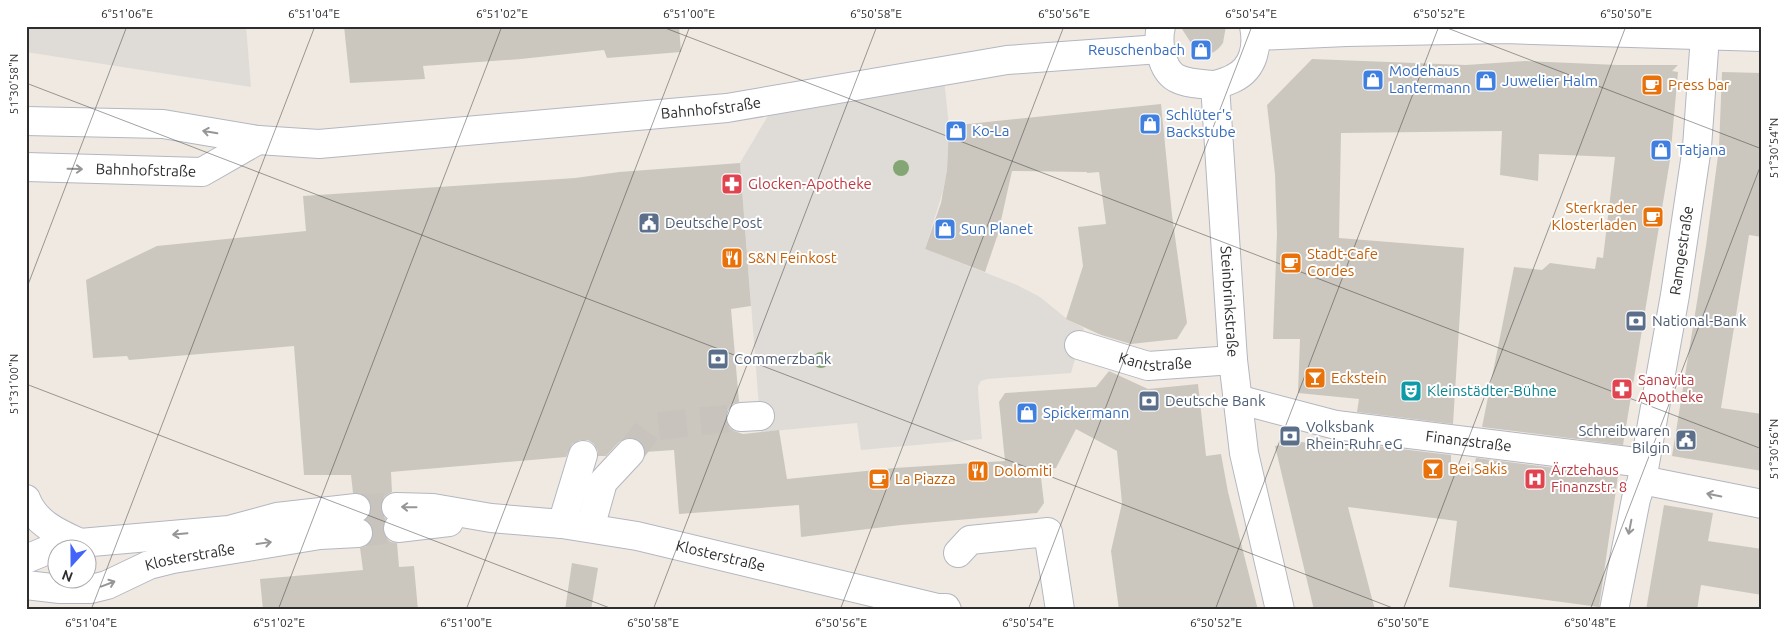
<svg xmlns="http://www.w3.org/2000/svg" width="1788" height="636" viewBox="0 0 1788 636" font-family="Ubuntu,sans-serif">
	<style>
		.plaza { fill: #dfdcd8 }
		.building { fill: #cbc7bf }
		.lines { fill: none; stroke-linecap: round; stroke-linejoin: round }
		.minor-tunnel { stroke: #c8c4bd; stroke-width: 28; stroke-dasharray: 28 14; stroke-linecap: butt }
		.minor-casing { stroke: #b4b7c1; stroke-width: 30 }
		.minor { stroke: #fff; stroke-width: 28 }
		.tree { fill: #84a574 }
		.oneway { stroke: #969696 }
		.ticks { fill: none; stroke: #2e2e2e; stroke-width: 1; stroke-opacity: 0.45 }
		.labels { text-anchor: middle; stroke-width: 4; stroke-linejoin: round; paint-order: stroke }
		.shop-label { font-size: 15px; fill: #366cbe; stroke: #fff; text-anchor: start }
		.food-label { font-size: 15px; fill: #c56008; stroke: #fff; text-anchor: start }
		.street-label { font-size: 15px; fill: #2e2e2e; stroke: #fff }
		.health-label { font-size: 15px; fill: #be3a42; stroke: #fff; text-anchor: start }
		.service-label { font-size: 15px; fill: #4e5e75; stroke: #fff; text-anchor: start }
		.culture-label { font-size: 15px; fill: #0d838f; stroke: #fff; text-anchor: start }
		.neatline { fill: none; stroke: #2e2e2e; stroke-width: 2 }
		.ticks-label { font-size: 12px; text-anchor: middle; fill: #2e2e2e }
	</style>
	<rect width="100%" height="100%" fill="#efe9e1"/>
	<path class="plaza" d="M26,26h220l5,61 -225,-35z
		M943,70l6,56 -2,44 -4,21 -18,58 92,36 23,12 27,22 17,9 -13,45 -84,6 -6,2 -3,5v5l4,48 -121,11 -4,-27 -96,9 -21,-269 38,-64z"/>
	<path class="building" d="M344,26h335l2,26 -74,6 -3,-8 -83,9 -98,7 2,13 -75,4z
		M1180,26h46l-3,17 -4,5 -5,4 -7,2 -7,-2 -5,-3z
		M1312,59l154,6 59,-4 93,4h60l-6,6 6,1 -8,88 -47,285 -141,-18 32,-160 28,3 8,-7 45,6 2,-12 6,1 12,-101 -76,-3 -1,27 -38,-6 2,-44 -161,2 -2,105 125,10 -11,176 -96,-12 2,-13 -61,-6 2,-54h-27l4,-105 -2,-60 -8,-69z
		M1722,72l40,1v164l-13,-2 -28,173 41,6v57l-90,-15 34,-210 13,-98z
		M1161,104l11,111 15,108 -10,16 -46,5 -30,-9 -35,-16 17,-53 -5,-39 28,-3 -7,-52 -12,1v-1l-75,-1 -14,63 -13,38 -60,-23 16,-46 6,-33 2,-44z
		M740,163l11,143 -20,3 8,93 -7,2 -5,6 -2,8 3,8 6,5 9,3 36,-4 8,49 108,-11 110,-7 -6,-59 6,-9 91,-6 13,-16 39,18 50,-5 8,72 15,-2 7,38 30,118h-139l-8,-59 11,-48 -5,-52 -41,-22 -20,39 -16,1 4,34 -7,10 -136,12 -100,12 -2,-32 -120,9 -5,-64 -29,2 -4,-10 -8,-4h-7l-7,4 -13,14h-8v-5l-4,-7 -6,-4h-8l-8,4 -6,13 -175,15 1,20 -4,2 -5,4 -3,8 2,8 4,5 -2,3 -1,8 3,8 5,4 6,1 2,24 15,-1 4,44h-155l-3,-31 103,-9 -3,-22 7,-2 5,-6 2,-7 -3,-8 -5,-5 4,-6 2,-7 -3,-8 -7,-5 -9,-1 -2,-18h-47l-10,-129 -165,14 -2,-4 -34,2 -7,-78 71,-34 149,-15 -3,-35 272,-18 44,-6z
		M1302,442l48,8 1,-7 100,12v10l23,3 2,-10 142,18 -19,131 -150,-20 8,-66 -109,-14 27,103h-61l-39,-164z
		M1664,505l49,8 -5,28 54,8v46l-61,-10 -4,25h-51z
		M572,563l26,5 -7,42h-26z"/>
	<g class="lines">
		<path class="minor-tunnel" d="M630,453l19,-26 92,-10
			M356,508l40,-1
			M358,533l40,-5"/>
		<g class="minor-casing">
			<g id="minor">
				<path id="s1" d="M1161,26c-4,16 0,43 15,52 12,6 26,6 39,7l18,275 11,93 36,157"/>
				<path d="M1256,36l90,-4 158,-3 258,8"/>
				<path d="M1215,85c7,-2 14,-4 19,-7 20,-10 24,-32 20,-52"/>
				<path id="s2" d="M26,121l137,3 95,16 61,4 408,-36 280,-48 153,-11"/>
				<path id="s3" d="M26,167l176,5 56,-32"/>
				<path id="s4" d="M1079,345l69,21 85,-6"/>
				<path id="s5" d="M1237,399l99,26 308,38"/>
				<path d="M741,417l19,-1"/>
				<path d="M1642,480l120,24"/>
				<path d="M26,499c9,24 32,34 54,44"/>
				<path id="s6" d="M396,507l37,1 58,10 71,6 75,12 301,72h8l1,2"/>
				<path d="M562,524l21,-69"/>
				<path d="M398,528l51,-6"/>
				<path d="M590,528l13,-46 27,-29"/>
				<path d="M958,553l12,-13 78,-8 12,78"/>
				<path d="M26,559l29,-12 25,-4 149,-13 48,-13 79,-9"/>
				<path id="s7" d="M26,585l34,4h31l16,-4 42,-20 24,-6 147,-24 38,-2"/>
				<path id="s8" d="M1614,610l22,-111 6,-19 33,-185 22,-148 8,-111"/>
			</g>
		</g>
		<use href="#minor" class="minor"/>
	</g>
	<g class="tree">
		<circle cx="901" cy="168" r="8"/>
		<circle cx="821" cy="360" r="8"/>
	</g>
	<defs><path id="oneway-shaft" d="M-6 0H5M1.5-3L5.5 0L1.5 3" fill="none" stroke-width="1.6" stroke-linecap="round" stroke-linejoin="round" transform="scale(1.25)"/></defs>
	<g class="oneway">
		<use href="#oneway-shaft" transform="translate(210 132) rotate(-170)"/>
		<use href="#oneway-shaft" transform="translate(75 169) rotate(1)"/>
		<use href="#oneway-shaft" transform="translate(1714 495) rotate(-168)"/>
		<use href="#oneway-shaft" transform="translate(409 507) rotate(-179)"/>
		<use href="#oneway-shaft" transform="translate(1630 527) rotate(101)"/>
		<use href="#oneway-shaft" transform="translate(180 534) rotate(175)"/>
		<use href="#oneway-shaft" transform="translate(264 543) rotate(-8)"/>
		<use href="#oneway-shaft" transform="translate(108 584) rotate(-21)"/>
	</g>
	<path class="ticks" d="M660,26l1102,423M1442,26l320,123M26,83l1372,527M26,290l101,-264M26,384l589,226M91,610l224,-584M278,610l224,-584M466,610l224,-584M653,610l224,-584M840,610l224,-584M1028,610l224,-584M1215,610l224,-584M1403,610l223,-584M1590,610l172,-448"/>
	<defs>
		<g id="shop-square" transform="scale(1.125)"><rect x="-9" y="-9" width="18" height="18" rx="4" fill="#3f7fe0" stroke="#fff"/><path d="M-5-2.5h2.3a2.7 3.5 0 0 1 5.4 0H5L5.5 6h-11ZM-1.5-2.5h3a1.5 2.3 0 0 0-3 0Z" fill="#fff"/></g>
		<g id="cafe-square" transform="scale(1.125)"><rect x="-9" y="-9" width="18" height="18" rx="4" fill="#e8710a" stroke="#fff"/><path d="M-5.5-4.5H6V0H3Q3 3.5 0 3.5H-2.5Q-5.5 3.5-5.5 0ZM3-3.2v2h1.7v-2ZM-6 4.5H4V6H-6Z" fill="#fff"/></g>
		<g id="pharmacy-square" transform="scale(1.125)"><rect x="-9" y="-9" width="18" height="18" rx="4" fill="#e0444e" stroke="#fff"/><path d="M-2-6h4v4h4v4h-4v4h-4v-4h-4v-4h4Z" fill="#fff"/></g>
		<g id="civic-square" transform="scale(1.125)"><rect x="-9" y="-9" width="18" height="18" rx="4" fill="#5c6f8a" stroke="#fff"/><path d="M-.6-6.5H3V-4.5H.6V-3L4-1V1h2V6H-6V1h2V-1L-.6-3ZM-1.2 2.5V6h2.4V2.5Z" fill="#fff"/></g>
		<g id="restaurant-square" transform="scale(1.125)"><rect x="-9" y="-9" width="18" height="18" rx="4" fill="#e8710a" stroke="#fff"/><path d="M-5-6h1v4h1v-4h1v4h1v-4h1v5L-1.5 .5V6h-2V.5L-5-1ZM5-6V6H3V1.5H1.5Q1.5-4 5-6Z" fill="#fff"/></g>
		<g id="bank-square" transform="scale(1.125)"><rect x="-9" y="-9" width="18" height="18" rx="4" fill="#5c6f8a" stroke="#fff"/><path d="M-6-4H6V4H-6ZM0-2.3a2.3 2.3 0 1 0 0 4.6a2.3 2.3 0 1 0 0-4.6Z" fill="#fff"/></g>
		<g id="bar-square" transform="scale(1.125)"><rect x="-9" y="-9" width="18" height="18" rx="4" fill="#e8710a" stroke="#fff"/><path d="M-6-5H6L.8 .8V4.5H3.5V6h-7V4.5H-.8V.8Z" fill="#fff"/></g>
		<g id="theatre-square" transform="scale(1.125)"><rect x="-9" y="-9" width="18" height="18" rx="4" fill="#0f9aa8" stroke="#fff"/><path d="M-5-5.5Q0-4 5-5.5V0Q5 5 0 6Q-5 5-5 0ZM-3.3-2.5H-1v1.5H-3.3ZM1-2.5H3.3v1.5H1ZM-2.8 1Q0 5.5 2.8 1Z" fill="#fff"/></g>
		<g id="hospital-square" transform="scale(1.125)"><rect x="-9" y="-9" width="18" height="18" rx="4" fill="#e0444e" stroke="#fff"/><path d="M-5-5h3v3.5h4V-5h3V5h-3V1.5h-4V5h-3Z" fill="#fff"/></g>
	</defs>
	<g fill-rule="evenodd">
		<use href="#shop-square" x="1201" y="50"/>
		<use href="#shop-square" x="1373" y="80"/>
		<use href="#shop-square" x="1486" y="81"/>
		<use href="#cafe-square" x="1652" y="85"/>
		<use href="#shop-square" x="1150" y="124"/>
		<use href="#shop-square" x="956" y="131"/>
		<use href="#shop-square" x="1661" y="150"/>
		<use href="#pharmacy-square" x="732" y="184"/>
		<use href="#cafe-square" x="1653" y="217"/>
		<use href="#civic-square" x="649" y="223"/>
		<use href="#shop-square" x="945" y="229"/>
		<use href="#restaurant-square" x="732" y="258"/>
		<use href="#cafe-square" x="1291" y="263"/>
		<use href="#bank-square" x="1636" y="321"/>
		<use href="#bank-square" x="718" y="359"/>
		<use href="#bar-square" x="1315" y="378"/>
		<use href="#pharmacy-square" x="1622" y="389"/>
		<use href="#theatre-square" x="1411" y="391"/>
		<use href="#bank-square" x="1149" y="401"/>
		<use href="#shop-square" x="1027" y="413"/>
		<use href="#bank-square" x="1290" y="436"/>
		<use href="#civic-square" x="1686" y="440"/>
		<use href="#bar-square" x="1433" y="469"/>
		<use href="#restaurant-square" x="978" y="471"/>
		<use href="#cafe-square" x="879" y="479"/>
		<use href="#hospital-square" x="1535" y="479"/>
	</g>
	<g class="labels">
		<g class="shop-label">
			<text x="1185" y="55" text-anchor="end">Reuschenbach</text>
			<text x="1389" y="76">Modehaus<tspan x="1389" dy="17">Lantermann</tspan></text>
			<text x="1502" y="86">Juwelier Halm</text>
			<text x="1166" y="120">Schlüter's<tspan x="1166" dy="17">Backstube</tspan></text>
			<text x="972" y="136">Ko-La</text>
			<text x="1677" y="155">Tatjana</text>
			<text x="961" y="234">Sun Planet</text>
			<text x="1043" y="418">Spickermann</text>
		</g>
		<g class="food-label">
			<text x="1668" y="90">Press bar</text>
			<text x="1637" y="213" text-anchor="end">Sterkrader<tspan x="1637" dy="17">Klosterladen</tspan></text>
			<text x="1307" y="259">Stadt-Cafe<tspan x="1307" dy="17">Cordes</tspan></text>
			<text x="748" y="263">S&amp;N Feinkost</text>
			<text x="1331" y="383">Eckstein</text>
			<text x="1449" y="474">Bei Sakis</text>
			<text x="994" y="476">Dolomiti</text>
			<text x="895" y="484">La Piazza</text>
		</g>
		<g class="street-label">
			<text dy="5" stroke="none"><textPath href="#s2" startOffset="688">Bahnhofstraße</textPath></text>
			<text dy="5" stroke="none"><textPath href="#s3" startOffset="120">Bahnhofstraße</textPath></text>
			<text dy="5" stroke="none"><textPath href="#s8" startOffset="366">Ramgestraße</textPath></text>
			<text dy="5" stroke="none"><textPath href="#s1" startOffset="314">Steinbrinkstraße</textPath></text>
			<text dy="5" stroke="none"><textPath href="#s4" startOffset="79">Kantstraße</textPath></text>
			<text dy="5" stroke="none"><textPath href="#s5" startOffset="236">Finanzstraße</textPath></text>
			<text dy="5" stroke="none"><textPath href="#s6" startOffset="329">Klosterstraße</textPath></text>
			<text dy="5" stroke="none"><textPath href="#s7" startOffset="170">Klosterstraße</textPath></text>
		</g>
		<g class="health-label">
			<text x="748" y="189">Glocken-Apotheke</text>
			<text x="1638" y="385">Sanavita<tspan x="1638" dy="17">Apotheke</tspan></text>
			<text x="1551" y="475">Ärztehaus<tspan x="1551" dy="17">Finanzstr. 8</tspan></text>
		</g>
		<g class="service-label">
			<text x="665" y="228">Deutsche Post</text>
			<text x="1652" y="326">National-Bank</text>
			<text x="734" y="364">Commerzbank</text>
			<text x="1165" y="406">Deutsche Bank</text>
			<text x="1306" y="432">Volksbank<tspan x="1306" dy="17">Rhein-Ruhr eG</tspan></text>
			<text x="1670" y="436" text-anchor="end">Schreibwaren<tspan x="1670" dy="17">Bilgin</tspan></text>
		</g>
		<g class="culture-label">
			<text x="1427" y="396">Kleinstädter-Bühne</text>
		</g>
	</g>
	<rect width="1788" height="636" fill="none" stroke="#ffffff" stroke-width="55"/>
	<g transform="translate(72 564) rotate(201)"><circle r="24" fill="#ffffff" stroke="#ababab"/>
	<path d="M0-4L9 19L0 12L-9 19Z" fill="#4264fb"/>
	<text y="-8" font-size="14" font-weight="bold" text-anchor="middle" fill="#2e2e2e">N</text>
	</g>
	<rect x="28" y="28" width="1732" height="580" class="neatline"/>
	<g class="ticks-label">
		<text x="127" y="18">6°51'06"E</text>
		<text x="314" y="18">6°51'04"E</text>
		<text x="502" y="18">6°51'02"E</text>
		<text x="689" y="18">6°51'00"E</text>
		<text x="876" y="18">6°50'58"E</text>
		<text x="1064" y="18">6°50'56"E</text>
		<text x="1251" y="18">6°50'54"E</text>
		<text x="1439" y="18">6°50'52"E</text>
		<text x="1626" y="18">6°50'50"E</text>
		<text transform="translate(14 84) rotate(-90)" y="4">51°30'58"N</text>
		<text transform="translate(1774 148) rotate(-90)" y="4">51°30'54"N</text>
		<text transform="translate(14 384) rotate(-90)" y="4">51°31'00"N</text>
		<text transform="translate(1774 449) rotate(-90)" y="4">51°30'56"N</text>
		<text x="91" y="627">6°51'04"E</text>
		<text x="279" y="627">6°51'02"E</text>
		<text x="466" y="627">6°51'00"E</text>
		<text x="653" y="627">6°50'58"E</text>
		<text x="841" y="627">6°50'56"E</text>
		<text x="1028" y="627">6°50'54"E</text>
		<text x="1216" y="627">6°50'52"E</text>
		<text x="1403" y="627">6°50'50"E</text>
		<text x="1590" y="627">6°50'48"E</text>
	</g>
</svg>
